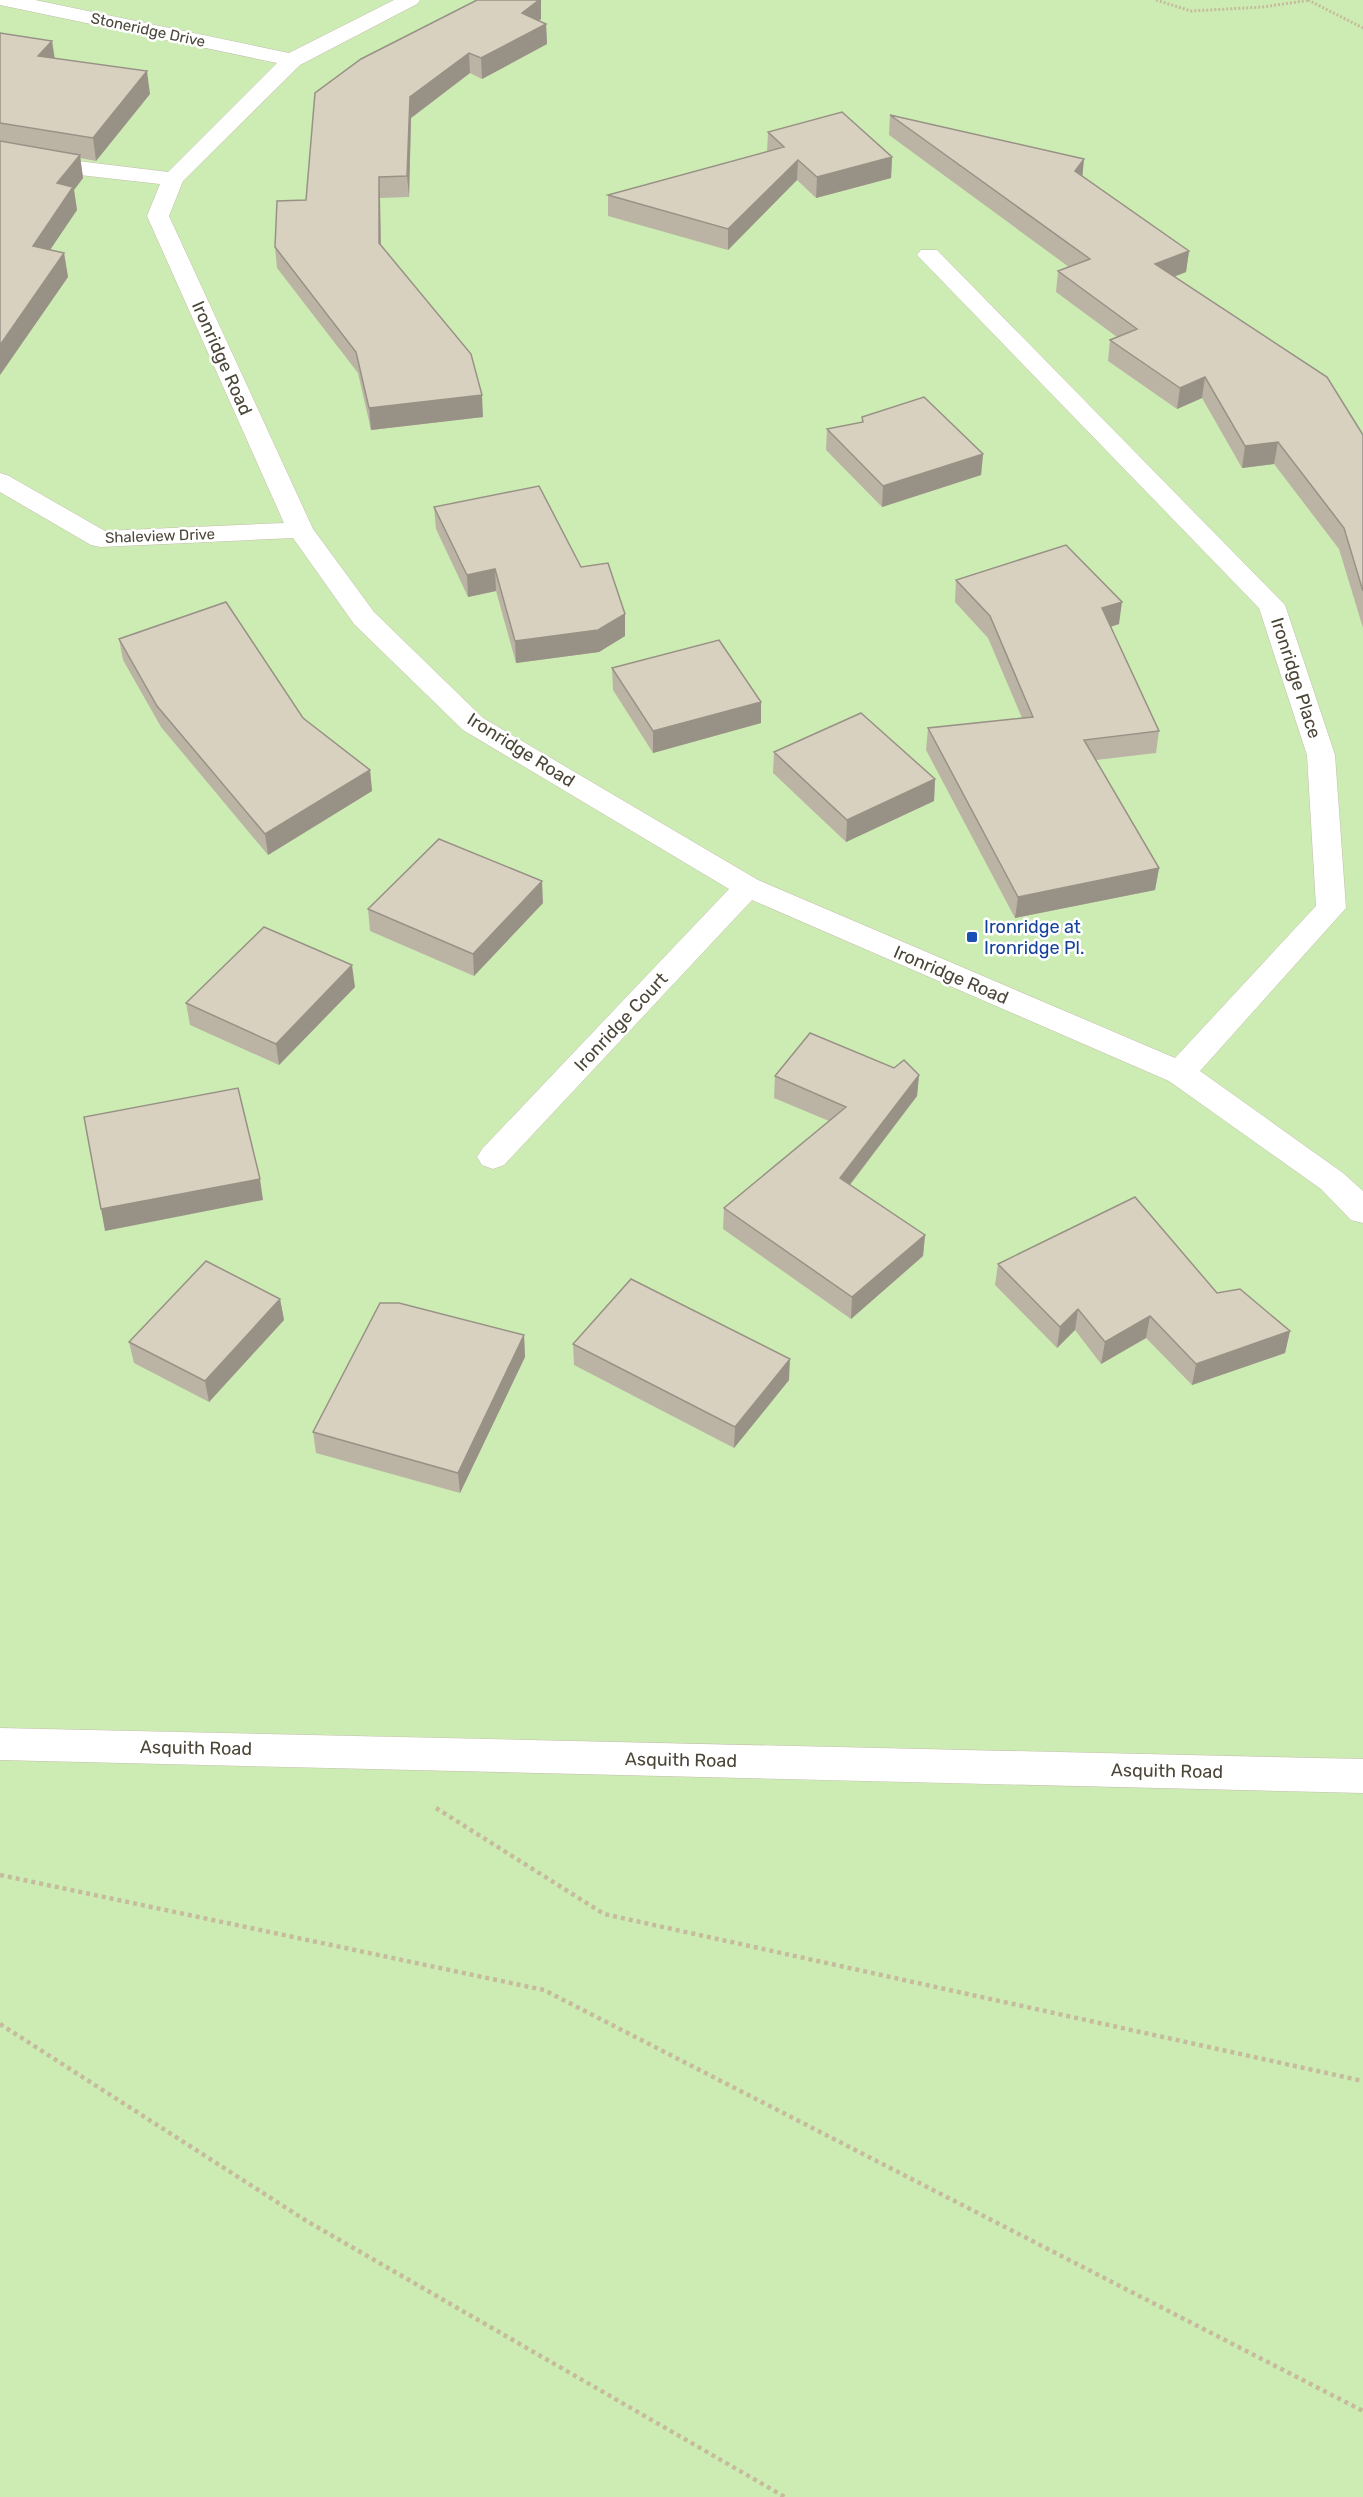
<svg xmlns="http://www.w3.org/2000/svg" width="1363" height="2497" viewBox="0 0 1363 2497" font-family="Rubik,sans-serif">
	<style>
		.green { fill: #cdecb3 }
		.lines { fill: none; stroke-linecap: round; stroke-linejoin: round }
		.minor-casing { stroke: #c3bdad; stroke-width: 1 }
		.path-far1 { stroke: #c6bb9d; stroke-width: 3; stroke-dasharray: 2 2; stroke-linecap: butt }
		.path { stroke: #c6bb9d; stroke-width: 4.5; stroke-dasharray: 4 4; stroke-linecap: butt }
		.minor { fill: #fff; fill-rule: evenodd }
		.wall { fill: #bbb4a5 }
		.shaded-wall { fill: #989286 }
		.building { fill: #d9d1c0; stroke: #989286; stroke-width: 1.5 }
		.transit-dot { fill: #1a4fb4; stroke: #fff; stroke-width: 2 }
		.labels { text-anchor: middle; stroke-width: 5; stroke-linejoin: round; paint-order: stroke }
		.far-street-label { font-size: 15px; fill: #4c4638; stroke: #fff }
		.street-label { font-size: 18px; fill: #4c4638; stroke: #fff }
		.transit-label { font-size: 18px; fill: #164399; stroke: #fff; text-anchor: start }
	</style>
	<rect width="100%" height="100%" fill="#f6f4eb"/>
	<path class="green" d="M0,0h1363v2497h-1363z"/>
	<g class="lines">
		<g class="minor-casing">
			<path id="minor" d="M0,0h35l254,53 105,-53h26l-3,4 -117,61 -117,116 -14,35 144,313 61,83 109,106 275,162 417,178 141,-152 -9,-151 -48,-147 -342,-353 4,-5h16l348,355 50,150 11,153 -146,163 143,102 20,18v32l-12,-3 -30,-31 -152,-108 -417,-181 -248,265 -11,4 -11,-4 -5,-8 5,-8 247,-260 -266,-159 -109,-106 -61,-86 -193,9 -9,-2 -91,-53v-19l9,3 96,55 179,-8 -137,-307 13,-32 -107,-12 -53,-11v-14l53,11 115,14 109,-109 -272,-57 -5,-1z
				M0,1728l1363,31v34l-1363,-33z"/>
		</g>
		<path class="path-far1" d="M1156,0l35,11 72,-4 47,-7
			M1308,0l55,28"/>
		<path class="path" d="M436,1808l168,106 759,167
			M0,1875l544,115 819,421
			M0,2024l305,196 480,277"/>
		<use href="#minor" class="minor"/>
	</g>
	<path class="wall" d="M541,19l-2,2 7,3 1,20 -65,35 -12,-6 -59,45 -2,79 -29,1 1,47 102,172 -112,13 -13,-57 -81,-105 -2,-21 31,-47 55,-141z
		M0,33l52,8 3,17 95,36 -54,67 -16,-3 3,20 -9,12 3,20 -27,40 14,3 4,24 -68,98z
		M890,115l194,44 -2,17 107,75 -3,21 -12,5 189,158v193l-24,-79 -65,-85 -32,4 -40,-70 -25,11 -69,-48 2,-21 7,-3 -61,-45 2,-21 11,-4 -180,-132z
		M768,132l124,25 -1,21 -75,20 -19,-18 -69,70 -120,-34v-21l159,-43z
		M862,417l121,37 -2,21 -99,32 -56,-57 1,-21 35,-7z
		M434,507l147,60 44,47v22l-26,16 -83,11 -20,-72 -28,6 -32,-68z
		M956,580l163,44 -8,3 48,104 -3,22 -60,7 63,108 -4,22 -140,28 -89,-168 2,-22 94,-10 -34,-80 -33,-36z
		M119,639l184,79 67,52 2,21 -104,64 -107,-128 -38,-67z
		M612,668l149,34v21l-108,30 -40,-63z
		M774,752l161,27 -1,22 -88,41 -73,-69z
		M543,903l-69,73 -104,-45 -2,-22z
		M355,987l-76,78 -89,-40 -4,-22z
		M894,1068l25,7 -2,21 -67,89 75,50 -2,21 -72,63 -128,-90 1,-21 105,-87 -55,-23 1,-22z
		M998,1264l219,29 73,38 -5,22 -93,32 -46,-47 -45,26 -26,-34 -18,18 -62,-63z
		M280,1299l4,21 -75,82 -75,-39 -5,-21z
		M524,1335l1,22 -65,136 -144,-40 -3,-21z
		M573,1344l216,36 -55,68 -160,-83z"/>
	<path class="shaded-wall" d="M539,0h2v19l-18,14 -1,-20z
		M546,24l1,20 -65,35 -1,-21z
		M52,41l3,22 -17,-7z
		M469,53l1,20 -59,45 -2,79 -2,-21 3,-79z
		M147,71l3,23 -54,67 -3,-23z
		M80,155l3,23 -9,12 3,20 -40,59 -4,-23 24,-63z
		M892,157l-1,21 -75,20 1,-21z
		M1084,159l-2,21 -7,-9z
		M798,160l-1,20 -69,70v-21z
		M379,177l1,21 1,66 -2,-21z
		M1189,251l-3,21 -34,13 3,-21z
		M64,253l4,24 -68,98v-30z
		M1205,377l-3,21 -25,11 3,-21z
		M482,395l1,22 -112,13 -2,-22z
		M1278,442l-4,22 -32,4 3,-22z
		M983,454l-2,21 -99,32 1,-21z
		M495,569l1,22 -28,6 -1,-22z
		M1122,602l-3,22 -20,6 3,-22z
		M625,614v22l-26,16 -83,11 -1,-22z
		M761,702v21l-108,30v-22z
		M370,770l2,21 -104,64 -3,-21z
		M935,779l-1,22 -88,41 1,-22z
		M1159,868l-4,22 -140,28 3,-21z
		M542,881l1,22 -69,73 -1,-22z
		M352,965l3,22 -76,78 -3,-21z
		M919,1075l-2,21 -79,104 2,-22z
		M260,1179l3,21 -158,31 -4,-22z
		M925,1235l-2,21 -72,63 1,-22z
		M280,1299l4,21 -75,82 -4,-21z
		M1078,1309l-3,21 -18,18 3,-21z
		M1150,1316l-4,22 -45,26 4,-22z
		M1290,1331l-5,22 -93,32 4,-21z
		M524,1335l1,22 -65,136 -2,-20z
		M790,1359l-1,21 -55,68 1,-21z"/>
	<path class="building" d="M477,0h62l-17,13 24,11 -65,34 -12,-5 -59,44 -3,79 -28,1v66l92,111 11,41 -113,13 -13,-56 -81,-105 2,-46 29,-1 9,-107 46,-34z
		M0,33l52,8 -14,15 109,15 -54,67 -93,-15z
		M842,112l50,45 -75,20 -19,-17 -70,69 -120,-34 176,-48 -16,-15z
		M890,115l194,44 -9,12 114,80 -34,13 172,113 36,58v156l-19,-63 -66,-86 -33,4 -40,-69 -25,11 -70,-48 27,-11 -79,-58 32,-12z
		M0,141l80,14 -23,28 16,4 -40,59 31,7 -64,92z
		M924,397l59,57 -100,32 -56,-57 36,-7 -1,-5z
		M539,486l42,81 27,-4 17,51 -27,16 -83,11 -20,-72 -28,6 -33,-68z
		M1066,545l56,57 -20,6 57,123 -75,9 75,128 -141,29 -90,-169 105,-11 -43,-101 -34,-36z
		M226,602l77,116 67,52 -105,64 -108,-128 -38,-67z
		M719,640l42,62 -108,29 -41,-63z
		M861,713l74,66 -88,41 -73,-68z
		M439,839l103,42 -69,73 -105,-45z
		M264,927l88,38 -76,79 -90,-41z
		M810,1033l84,35 10,-8 15,15 -79,103 85,57 -73,62 -128,-89 122,-101 -71,-31z
		M238,1088l22,91 -159,30 -17,-92z
		M1135,1197l82,96 23,-4 50,42 -94,33 -46,-48 -45,26 -27,-33 -18,18 -62,-63z
		M206,1261l74,38 -75,82 -76,-39z
		M631,1279l159,80 -55,68 -162,-83z
		M380,1303h19l125,32 -66,138 -145,-41z"/>
	<rect class="transit-dot" x="966" y="931" width="12" height="12" rx="3"/>
	<g class="labels">
		<g class="far-street-label">
			<text transform="translate(148 30) rotate(12)" y="5">Stoneridge Drive</text>
			<text transform="translate(160 536) rotate(-2)" y="5">Shaleview Drive</text>
		</g>
		<g class="street-label">
			<text transform="translate(222 358) rotate(66)" y="6">Ironridge Road</text>
			<text transform="translate(1296 678) rotate(72)" y="6">Ironridge Place</text>
			<text transform="translate(521 750) rotate(32)" y="6">Ironridge Road</text>
			<text transform="translate(951 975) rotate(23)" y="6">Ironridge Road</text>
			<text transform="translate(621 1022) rotate(-47)" y="6">Ironridge Court</text>
			<text transform="translate(196 1748) rotate(1)" y="6">Asquith Road</text>
			<text transform="translate(681 1760) rotate(1)" y="6">Asquith Road</text>
			<text transform="translate(1167 1771) rotate(1)" y="6">Asquith Road</text>
		</g>
		<g class="transit-label">
			<text x="984" y="933">Ironridge at<tspan x="984" dy="21">Ironridge Pl.</tspan></text>
		</g>
	</g>
</svg>
